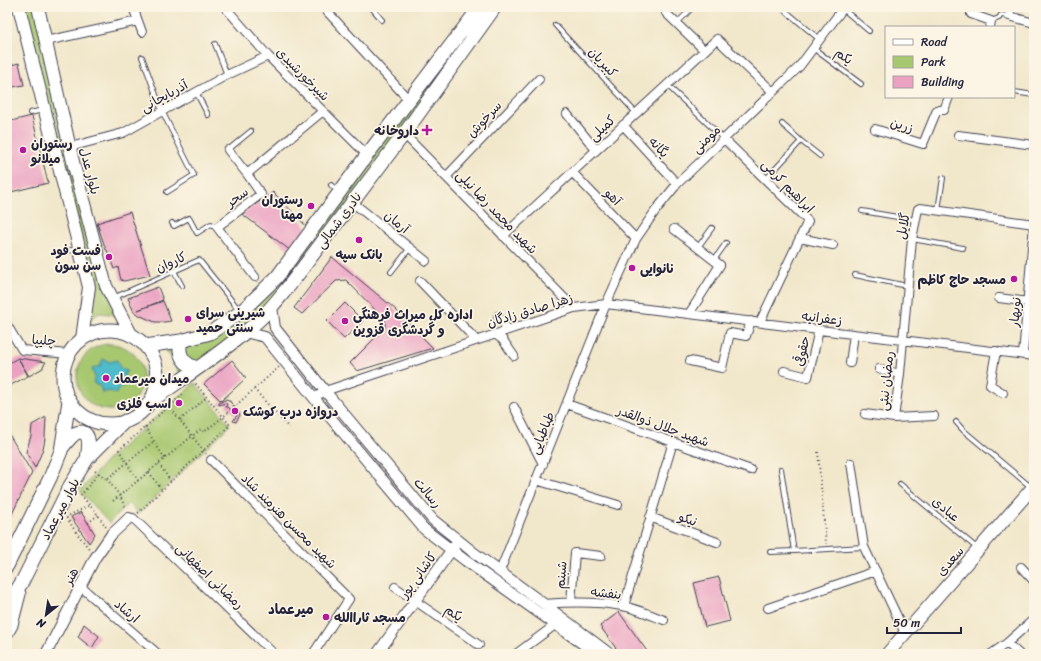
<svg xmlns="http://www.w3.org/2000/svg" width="1041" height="661" font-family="Sriracha,'Playpen Sans Arabic',sans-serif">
<rect width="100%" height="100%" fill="#fcf5e5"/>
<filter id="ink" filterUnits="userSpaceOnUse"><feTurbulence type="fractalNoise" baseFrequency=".025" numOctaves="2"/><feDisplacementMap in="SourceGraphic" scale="8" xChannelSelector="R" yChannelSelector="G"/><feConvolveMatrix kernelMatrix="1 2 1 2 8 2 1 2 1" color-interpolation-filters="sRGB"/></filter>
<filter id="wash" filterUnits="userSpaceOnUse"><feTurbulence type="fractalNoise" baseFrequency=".012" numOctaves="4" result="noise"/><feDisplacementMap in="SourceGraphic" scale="16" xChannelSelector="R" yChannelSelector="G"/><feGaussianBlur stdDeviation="0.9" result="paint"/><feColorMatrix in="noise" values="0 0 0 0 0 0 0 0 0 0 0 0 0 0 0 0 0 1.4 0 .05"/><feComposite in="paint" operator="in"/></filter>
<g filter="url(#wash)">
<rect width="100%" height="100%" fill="#f1e7cb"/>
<!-- green -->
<path fill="#a8c870" stroke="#657556" d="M19 7H38L106 286 123 319 110 314 99 313 85 322 89 287Z
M480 7 491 13 289 286 181 379C176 365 171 355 161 344L210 333 277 277Z
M77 377a33 33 0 1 1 66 0a33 33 0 1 1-66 0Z
M195 383 230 425 138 514 129 503 109 523 80 491 107 460Z"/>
<!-- water -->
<path fill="#50bbcb" stroke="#396e83" d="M103 359 110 362 117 360 120 368 127 371 123 377 126 385 119 388 116 394 110 391 102 393 100 386 93 383 95 377 92 369 100 366Z"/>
<g id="blocks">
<!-- building -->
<path fill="#eba2c2" d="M19 63 24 85 7 88V66Z
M32 116 48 183 7 193V122Z
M273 192 308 228 291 251 242 214Z
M130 212 150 275 124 281 121 280 118 267 114 269 107 250H106L97 223Z
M332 257 395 309 433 348 357 371 350 363 385 328V320L346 280 336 281 302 314 294 308Z
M158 287 163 300 138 310 163 301 171 321 164 322H155L141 316 134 312 128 298Z
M345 303 363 321 344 339 327 321Z
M18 358 46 362 43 366V368L29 376Z
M18 358 28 376 9 386 7 381V364Z
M232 360 246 378 221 401 204 384Z
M227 399 228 401H230L231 403 239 412V413L240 415 236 422 233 421 237 415 235 413 233 414V412L228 407H226L227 405 226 403 219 405V403Z
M46 417 45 437 44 445 41 454 35 468 26 452 31 436 32 425Z
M7 431 32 473 7 524Z
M81 512 95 534 89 543 71 517Z
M719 577 730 621 705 627 694 583Z
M619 612 649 654H620L600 626Z
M84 624 99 636 92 648 78 637Z"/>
</g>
</g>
<g filter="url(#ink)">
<use href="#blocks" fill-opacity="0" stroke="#414051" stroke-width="1"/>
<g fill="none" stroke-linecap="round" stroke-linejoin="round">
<defs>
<path id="service" d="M371 7 382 20
M781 7 819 39
M843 9 869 31
M991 21 999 18 1001 15 1009 16
M677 23 693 7
M555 25 636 113
M215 44 227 75
M813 48 861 84
M142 57 162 111 194 175 167 192
M667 85 724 139
M196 92 208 115
M1014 92 1034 95
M30 113 43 110
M782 124 801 141
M228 150 251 131
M766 179 801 141 820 156
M331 185 338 191
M938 210 943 178
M862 211 915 220
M172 223 174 226 189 218 197 233 211 224 217 227
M912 239 963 248
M698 247 712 228
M66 251 79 249
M714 260 726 243
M174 271 182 286
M391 272 410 248
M855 275 907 286
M113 298 199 260 240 311
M1026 319 1034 316
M956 422 963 430 1032 488
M781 469 794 551 864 547
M900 484 978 549
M770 552 794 551"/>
<path id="minor" d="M133 7 138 21
M225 7 268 56 367 155
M323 7 409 100
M972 7 971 14 991 21 990 27
M1011 7 1009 16 1034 23
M666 13 704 50
M46 41 138 21 142 32
M567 114 596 150
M623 125 677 184
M875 129 923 144 937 110H944L949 97
M404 134 574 308
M958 135 1034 145
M724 139 808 221 760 322
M70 147 123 133 227 75 268 56
M228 150 247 174
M572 172 636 239
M446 177 539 79
M352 202 426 261
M674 229 720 265 689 314
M503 236 717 39 773 92
M800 238 833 245
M255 277 217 227 261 194 247 174 323 111
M420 281 476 340
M999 298 1028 302
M498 316 508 330
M7 325 22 350 69 354
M495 334 503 340 514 356
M996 351 990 385 1003 393
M1023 355 1034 224
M690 361 722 368 730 333 746 336 751 321
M850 363 854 334
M879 369 900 374
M784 371 808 377 819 330
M314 398 325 391 574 308 606 304 1034 356
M567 404 751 470
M514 407 543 464
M865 414 894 418 900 374 912 239 918 209 920 208 1034 224
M894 418 934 416
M211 460 349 599 313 654
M851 463 864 547 905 633
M536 480 618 505
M650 517 717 542
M129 518H133L274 654
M1021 567 1034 581
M500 571 606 304 636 239 656 210 677 184 799 67 844 7
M80 586 158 654
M395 587 479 645
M571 602 575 553 601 556
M544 604C570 602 596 601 622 606 635 608 651 615 664 620
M624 606 673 442
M768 608 876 571
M1007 643 1019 654
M516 654 555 625
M991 654 1007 643 1034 619"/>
<path id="tertiary" d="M272 307 275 328 325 391 433 520 473 552 544 604 610 654
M245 332 265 337 314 398 424 529 466 561 597 654
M46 654 95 558 111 535 129 518
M377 654 455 545"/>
<path id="secondary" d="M19 7 89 287 82 339
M38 7 74 166 106 286 132 336
M887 654 1034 486"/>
<path id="primary" d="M63 377a47 47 0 1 1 94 0a47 47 0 1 1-94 0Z
M181 341C177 355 184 365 198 368
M145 346 181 341 210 333 241 312 277 277 367 155 480 7
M150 402C186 376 225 351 258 321 270 310 279 298 289 286L404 134 495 7
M62 448C66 443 71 436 76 433 78 432 80 432 82 432 92 435 88 452 87 459
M7 566 50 478 61 451 69 401
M7 606 22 582 70 486 87 459 125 421
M7 632 11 625 19 594"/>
</defs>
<!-- service casing -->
<use href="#service" stroke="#414051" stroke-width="6"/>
<!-- minor casing -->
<use href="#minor" stroke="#414051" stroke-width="10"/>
<!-- tertiary casing -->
<use href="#tertiary" stroke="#414051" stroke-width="12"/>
<!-- secondary casing -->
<use href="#secondary" stroke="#414051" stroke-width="14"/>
<!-- primary casing -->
<use href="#primary" stroke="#414051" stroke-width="15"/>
<!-- path -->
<path stroke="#414051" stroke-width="2" stroke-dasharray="1 3" stroke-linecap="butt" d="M254 389 289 428
M169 406 206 454
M180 420 207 397
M145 427 165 459
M818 452 826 544
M159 464 171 482
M95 471 107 479 154 441
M149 472 162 490
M99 473 81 495 98 515 106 527
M107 479 120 496 126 509
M138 481 119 450 184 393
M113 501 201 429 204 432 223 417 279 367
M138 513 230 425 195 383V384
M88 523 98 515
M80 530 76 532 90 550
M76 532 67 518 70 515 90 505"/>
<!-- service -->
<use href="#service" stroke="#fff" stroke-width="4"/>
<!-- minor -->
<use href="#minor" stroke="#fff" stroke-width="8"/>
<!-- tertiary -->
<use href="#tertiary" stroke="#fff" stroke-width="10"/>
<!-- secondary -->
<use href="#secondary" stroke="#fff" stroke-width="12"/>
<!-- primary -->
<use href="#primary" stroke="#fff" stroke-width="13"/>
</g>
</g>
<!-- markers -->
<g fill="#b5179e" stroke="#fcf5e5" stroke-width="1.5">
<path d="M425 124h4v4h4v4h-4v4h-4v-4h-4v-4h4z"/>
<circle cx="23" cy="150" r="4"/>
<circle cx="311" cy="206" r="4"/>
<circle cx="359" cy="240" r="4"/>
<circle cx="109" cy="257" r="4"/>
<circle cx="632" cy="268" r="4"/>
<circle cx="1014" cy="279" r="4"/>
<circle cx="188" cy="319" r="4"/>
<circle cx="345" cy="321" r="4"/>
<circle cx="106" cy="378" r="4"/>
<circle cx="179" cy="403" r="4"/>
<circle cx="235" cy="411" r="4"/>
<circle cx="326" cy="617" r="4"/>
</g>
<g text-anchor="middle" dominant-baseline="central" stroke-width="3.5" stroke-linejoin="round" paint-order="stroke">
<!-- street labels -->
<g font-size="13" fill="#22223b" stroke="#fcf5e5">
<text transform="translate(844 56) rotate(36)">یکم</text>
<text transform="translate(603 62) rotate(47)">کبیریان</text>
<text transform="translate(303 74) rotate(45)">شیرخورشیدی</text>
<text transform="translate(164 96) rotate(-29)">آذربایجانی</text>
<text transform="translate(484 119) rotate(-47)">سرخوش</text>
<text transform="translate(902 125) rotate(17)">زرین</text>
<text transform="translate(602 128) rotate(-43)">کمیلی</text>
<text transform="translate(706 139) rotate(-44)">مومنی</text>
<text transform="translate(659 147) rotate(48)">یگانه</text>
<text transform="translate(90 171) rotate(76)">بلوار عدل</text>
<text transform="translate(788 186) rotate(46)">ابراهیم کرمی</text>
<text transform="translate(237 197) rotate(-36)">سحر</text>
<text transform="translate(613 197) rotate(46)">آهو</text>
<text transform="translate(497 212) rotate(46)">شهید محمد رضا نیلی</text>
<text transform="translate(339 220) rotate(-53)">نادری شمالی</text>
<text transform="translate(397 222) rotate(39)">آرمان</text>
<text transform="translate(903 226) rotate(-80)">گلایل</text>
<text transform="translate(171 262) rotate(-24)">کاروان</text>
<text transform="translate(530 310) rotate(-17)">زهرا صادق زادگان</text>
<text transform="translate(1015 312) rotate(-85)">نوبهار</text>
<text transform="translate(822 318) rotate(7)">زعفرانیه</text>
<text transform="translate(44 340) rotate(4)">چلیپا</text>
<text transform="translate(802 351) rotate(-77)">حقوقی</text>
<text transform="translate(886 381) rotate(-84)">رمضان نبئی</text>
<text transform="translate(663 426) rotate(20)">شهید جلال ذوالقدر</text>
<text transform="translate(542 433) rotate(-68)">طباطبایی</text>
<text transform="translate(428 493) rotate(50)">رسالت</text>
<text transform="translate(60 509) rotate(-62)">بلوار میرعماد</text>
<text transform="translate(946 509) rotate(40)">عبادی</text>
<text transform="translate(688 519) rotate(20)">نیکو</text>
<text transform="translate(289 521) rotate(45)">شهید محسن هنرمند شاد</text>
<text transform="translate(950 561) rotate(-49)">سعدی</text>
<text transform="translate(418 575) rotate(-54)">کاشانی پور</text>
<text transform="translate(561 575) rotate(-85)">شبنم</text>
<text transform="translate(71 576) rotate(-62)">هنر</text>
<text transform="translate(210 576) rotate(44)">رمضانی اصفهانی</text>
<text transform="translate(606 593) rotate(6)">بنفشه</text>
<text transform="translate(127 611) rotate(41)">ارشاد</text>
<text transform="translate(454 613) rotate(34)">یکم</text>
</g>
<!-- poi labels -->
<g font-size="13" font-weight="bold" fill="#22223b" stroke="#fcf5e5" text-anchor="start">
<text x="419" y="130" text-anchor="end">داروخانه</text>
<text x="31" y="143">رستوران<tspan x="31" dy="15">میلانو</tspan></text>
<text x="303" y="199" text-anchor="end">رستوران<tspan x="303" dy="15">مهتا</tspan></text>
<text x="101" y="250" text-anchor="end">فست فود<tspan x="101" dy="15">سن سون</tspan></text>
<text x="359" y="254" text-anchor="middle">بانک سپه</text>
<text x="640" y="268">نانوایی</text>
<text x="1006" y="279" text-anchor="end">مسجد حاج کاظم</text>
<text x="196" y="312">شیرینی سرای<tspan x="196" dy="15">سنتی حمید</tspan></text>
<text x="353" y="314">اداره کل میراث فرهنگی<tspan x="353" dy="15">و گردشگری قزوین</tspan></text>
<text x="114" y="378">میدان میرعماد</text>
<text x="171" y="403" text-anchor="end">اسب فلزی</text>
<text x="243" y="411">دروازه درب کوشک</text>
<text x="334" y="617">مسجد ثاراالله</text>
</g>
<!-- neighbourhood labels -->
<g font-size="14" font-weight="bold" fill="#22223b" stroke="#fcf5e5">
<text x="291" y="609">میرعماد</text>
</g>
</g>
<!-- margin -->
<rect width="1041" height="661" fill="none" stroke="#fcf5e5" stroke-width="24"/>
<!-- legend -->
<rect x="885" y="26" width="130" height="72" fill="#fcf5e5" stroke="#a5a1a1"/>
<rect x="893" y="39" width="20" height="6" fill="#ffffff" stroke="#a5a1a1"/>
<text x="921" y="46" font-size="12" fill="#22223b">Road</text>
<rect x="893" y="56" width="20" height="12" fill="#a8c870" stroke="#a5a1a1"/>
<text x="921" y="66" font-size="12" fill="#22223b">Park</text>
<rect x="893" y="76" width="20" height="12" fill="#eba2c2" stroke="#a5a1a1"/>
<text x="921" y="86" font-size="12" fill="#22223b">Building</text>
<!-- north arrow -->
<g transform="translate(46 615) rotate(210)" stroke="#fcf5e5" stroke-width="3" paint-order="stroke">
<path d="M0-3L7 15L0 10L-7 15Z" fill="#22223b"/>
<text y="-6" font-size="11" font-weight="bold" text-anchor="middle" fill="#22223b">N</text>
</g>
<!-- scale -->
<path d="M887 627v6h74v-6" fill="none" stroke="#22223b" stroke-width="2"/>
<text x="893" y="627" font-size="12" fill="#22223b" stroke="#fcf5e5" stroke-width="3" paint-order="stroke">50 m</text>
</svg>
